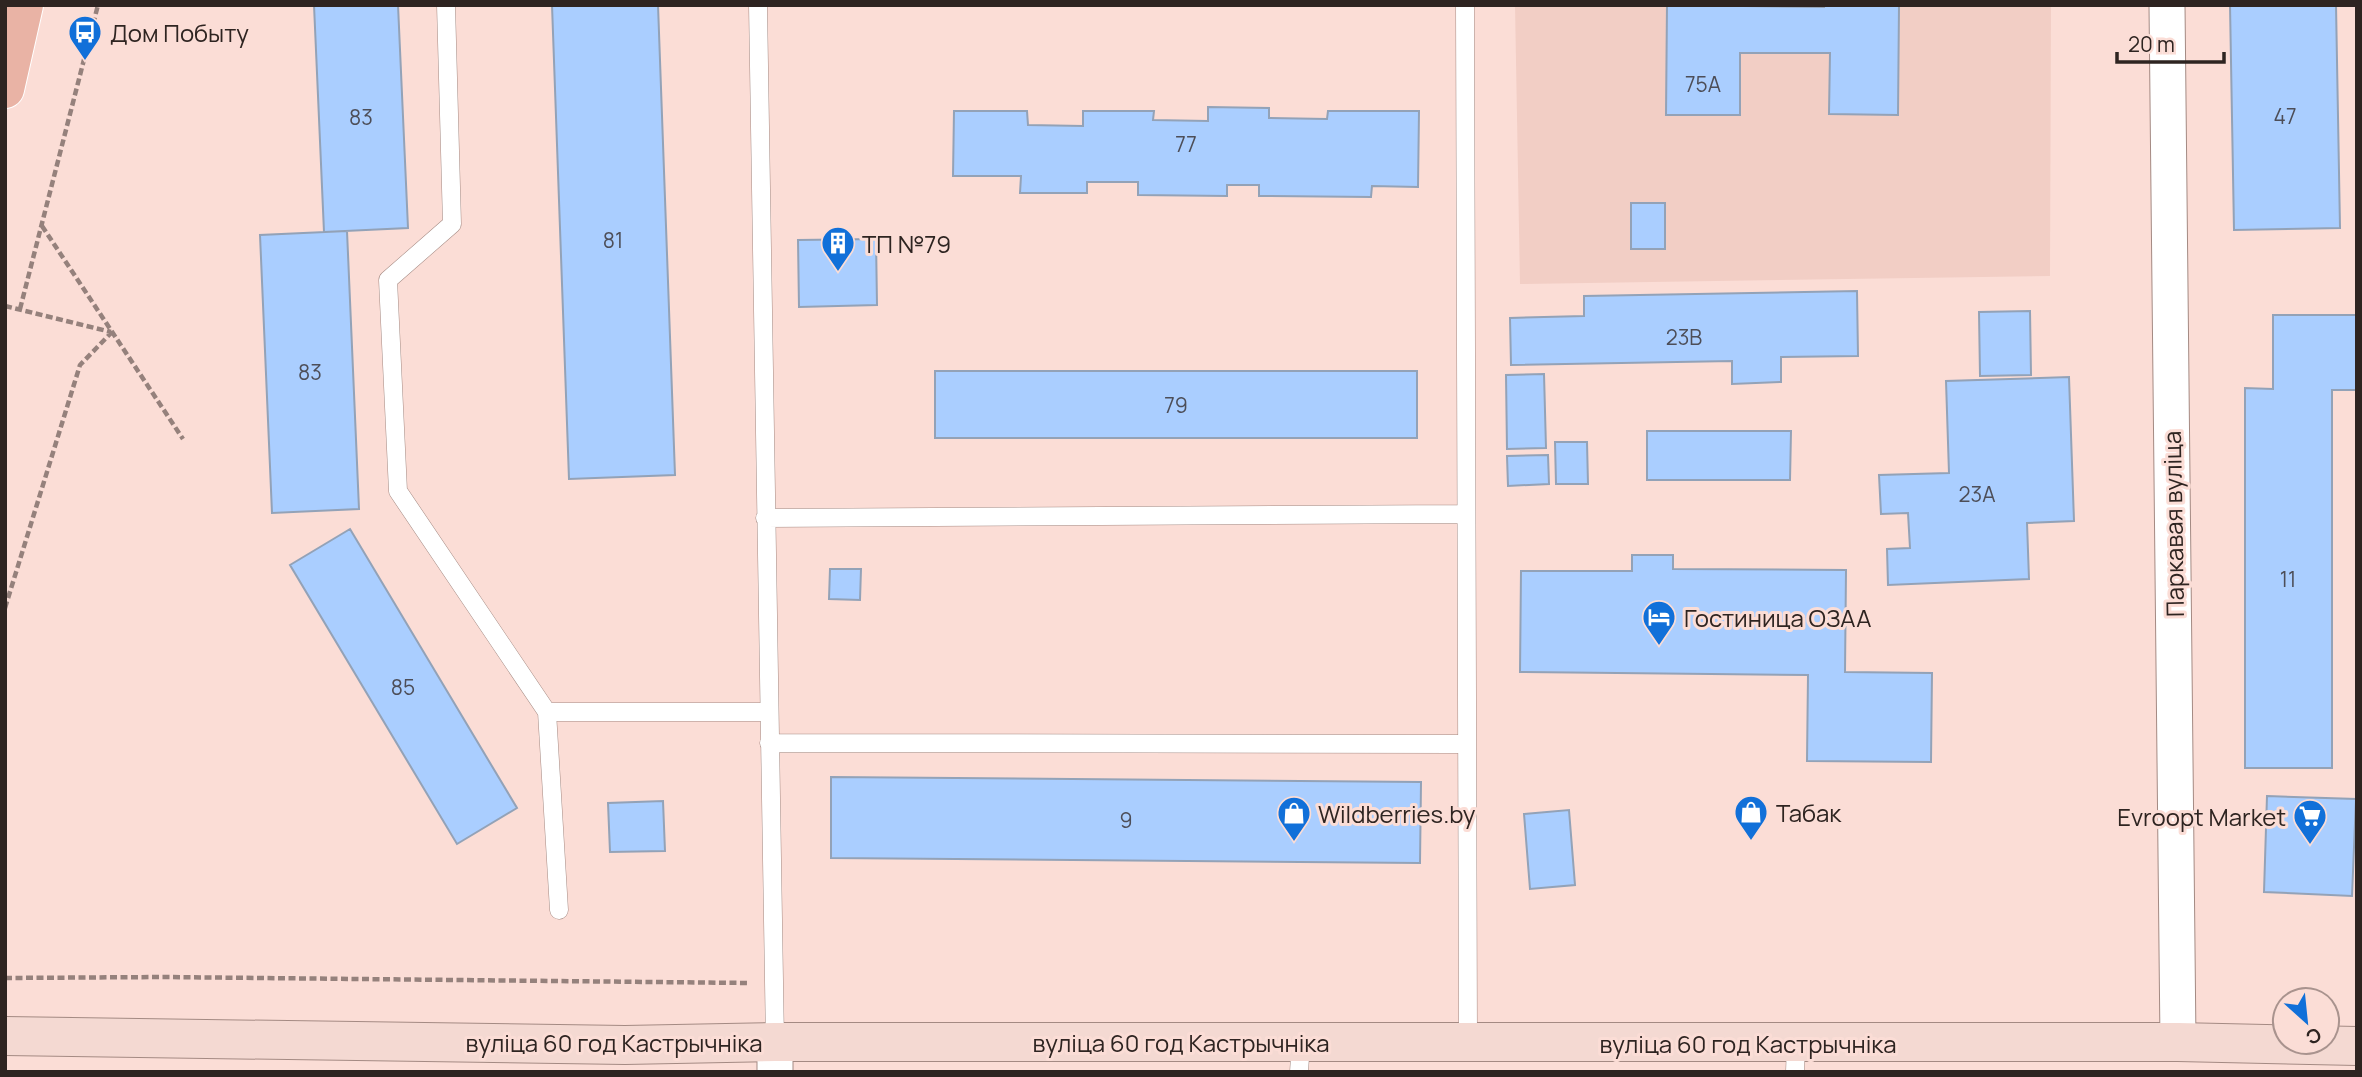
<svg xmlns="http://www.w3.org/2000/svg" width="2362" height="1077" font-family="Manrope,sans-serif">
<rect width="100%" height="100%" fill="#fbddd6"/>
<!-- built -->
<path fill="#f2cec5" d="M1515 5H2051L2050 276 1520 284Z"/>
<!-- building -->
<path fill="#aaceff" stroke="#93a2b7" stroke-width="2" d="M314 5H398L408 228 324 232Z
M552 5H658L675 475 569 479Z
M1667 5 1824 7V5H1899L1898 115 1829 114 1830 53H1740V115H1666Z
M2230 5H2336L2340 228 2234 230Z
M1208 107 1269 108V118L1327 119 1328 111H1419L1418 187 1372 186 1371 197 1259 196V185H1227V196L1138 195V182H1087V193H1020L1021 176H953L954 111H1027L1028 125 1083 126V111H1154L1153 120 1208 121Z
M1631 203H1665V249H1631Z
M347 231 359 509 272 513 260 235Z
M876 239 877 305 799 307 798 240Z
M1857 291 1858 356 1781 357V382L1732 384V361L1511 365 1510 318 1584 316V296Z
M2030 311 2031 375 1980 376 1979 312Z
M2273 315H2357V390H2332V768H2245V388L2273 389Z
M935 371H1417V438H935Z
M1544 374 1546 448 1507 449 1506 375Z
M2069 377 2074 521 2027 523 2029 579 1888 585 1887 549 1910 548 1908 513 1881 514 1879 475 1949 473 1946 381Z
M1647 431H1791L1790 480H1647Z
M1555 442H1587L1588 484H1556Z
M1548 455 1549 484 1508 486 1507 456Z
M350 529 517 808 457 844 290 565Z
M1632 555H1673V569L1846 570 1845 672 1932 673 1931 762 1807 761 1808 675 1520 672 1521 571H1632Z
M830 569H861L860 600 829 599Z
M831 777 1421 782 1420 863 831 858Z
M2267 796 2356 799 2352 896 2264 892Z
M663 801 665 851 610 852 608 803Z
M1569 810 1575 885 1530 889 1524 814Z"/>
<g fill="none" stroke-linecap="round" stroke-linejoin="round">
<defs>
<path id="lane" d="M446 5 452 224 388 280 398 491 547 712H769
M758 5 775 1042
M1465 5 1468 1043
M765 518 1466 514
M547 712 559 910
M769 743 1467 744
M1299 1072 1301 1042
M1795 1072 1796 1043"/>
<path id="street" d="M2167 5 2178 1042
M775 1042V1072"/>
<path id="secondary" d="M5 1036 625 1045 775 1042H2178L2357 1046"/>
<path id="primary" d="M5 89 24 5"/>
</defs>
<!-- lane casing -->
<use href="#lane" stroke="#a48a83" stroke-width="19"/>
<!-- street casing -->
<use href="#street" stroke="#a48a83" stroke-width="37"/>
<!-- secondary casing -->
<use href="#secondary" stroke="#a48a83" stroke-width="40"/>
<!-- primary casing -->
<use href="#primary" stroke="#fff" stroke-width="40"/>
<!-- path -->
<path stroke="#95817c" stroke-width="4.5" stroke-dasharray="7 3.5" stroke-linecap="butt" d="M42 226 183 439
M5 306 111 332
M20 309 98 5
M5 608 80 365 112 332
M5 978 164 977 749 983"/>
<!-- lane -->
<use href="#lane" stroke="#fff" stroke-width="18"/>
<!-- street -->
<use href="#street" stroke="#fff" stroke-width="35"/>
<!-- secondary -->
<use href="#secondary" stroke="#f4d9d2" stroke-width="38"/>
<!-- primary -->
<use href="#primary" stroke="#e9b3a5" stroke-width="38"/>
</g>
<!-- icons -->
<defs>
<symbol id="bus-pin" viewBox="-11 -11 22 30"><path d="M0 17L-7.5 6A9.5 9.5 0 1 1 7.5 6Z" fill="#1170d9" stroke="#fbddd6"/><path d="M-5-6H5V4H4V6H2V4H-2V6H-4V4H-5ZM-3.5-4V0h7V-4ZM-3.5 1.2v1.5H-2V1.2ZM2 1.2v1.5H3.5V1.2Z" fill="#fff"/></symbol>
<symbol id="building-pin" viewBox="-11 -11 22 30"><path d="M0 17L-7.5 6A9.5 9.5 0 1 1 7.5 6Z" fill="#1170d9" stroke="#fbddd6"/><path d="M-4-6H4V6H1V3H-1V6H-4ZM-2.5-4.3h1.7v1.8h-1.7ZM.8-4.3h1.7v1.8H.8ZM-2.5-1h1.7V.8h-1.7ZM.8-1h1.7V.8H.8Z" fill="#fff"/></symbol>
<symbol id="hotel-pin" viewBox="-11 -11 22 30"><path d="M0 17L-7.5 6A9.5 9.5 0 1 1 7.5 6Z" fill="#1170d9" stroke="#fbddd6"/><path d="M-6-4.5h1.5V1H6V5H4.5V3h-9V5H-6ZM-4 0a1.8 1.8 0 1 1 3.6 0ZM.5 0V-2.5h3Q6-2.5 6 0Z" fill="#fff"/></symbol>
<symbol id="shop-pin" viewBox="-11 -11 22 30"><path d="M0 17L-7.5 6A9.5 9.5 0 1 1 7.5 6Z" fill="#1170d9" stroke="#fbddd6"/><path d="M-5-2.5h2.3a2.7 3.5 0 0 1 5.4 0H5L5.5 6h-11ZM-1.5-2.5h3a1.5 2.3 0 0 0-3 0Z" fill="#fff"/></symbol>
<symbol id="supermarket-pin" viewBox="-11 -11 22 30"><path d="M0 17L-7.5 6A9.5 9.5 0 1 1 7.5 6Z" fill="#1170d9" stroke="#fbddd6"/><path d="M-6-5.5h2.5l.6 2H6L4.5 2H-2.5L-4.4-4H-6ZM-1.5 3.2a1.3 1.3 0 1 0 .1 0ZM3 3.2a1.3 1.3 0 1 0 .1 0Z" fill="#fff"/></symbol>
</defs>
<g fill-rule="evenodd">
<use href="#bus-pin" x="66" y="13" width="38" height="52"/>
<use href="#building-pin" x="819" y="224" width="38" height="52"/>
<use href="#hotel-pin" x="1640" y="598" width="38" height="52"/>
<use href="#shop-pin" x="1732" y="793" width="38" height="52"/>
<use href="#shop-pin" x="1275" y="794" width="38" height="52"/>
<use href="#supermarket-pin" x="2291" y="797" width="38" height="52"/>
</g>
<g text-anchor="middle" dominant-baseline="central" stroke-width="6" stroke-linejoin="round" paint-order="stroke">
<!-- number labels -->
<g font-size="21" fill="#4d4e58">
<text x="1703" y="84">75А</text>
<text x="2285" y="116">47</text>
<text x="361" y="117">83</text>
<text x="1186" y="144">77</text>
<text x="613" y="240">81</text>
<text x="1684" y="337">23В</text>
<text x="310" y="372">83</text>
<text x="1176" y="405">79</text>
<text x="1977" y="494">23А</text>
<text x="2288" y="579">11</text>
<text x="403" y="687">85</text>
<text x="1126" y="820">9</text>
</g>
<!-- poi labels -->
<g font-size="24" fill="#2e2421" stroke="#fbddd6" text-anchor="start">
<text x="110" y="32">Дом Побыту</text>
<text x="862" y="243">ТП №79</text>
<text x="1684" y="617">Гостиница ОЗАА</text>
<text x="1776" y="812">Табак</text>
<text x="1318" y="813">Wildberries.by</text>
<text x="2286" y="816" text-anchor="end">Evroopt Market</text>
</g>
<!-- street labels -->
<g font-size="24" fill="#2e2421" stroke="#fbddd6">
<text transform="translate(2173 524) rotate(-91)">Паркавая вуліца</text>
<text x="614" y="1042">вуліца 60 год Кастрычніка</text>
<text x="1181" y="1042">вуліца 60 год Кастрычніка</text>
<text x="1748" y="1043">вуліца 60 год Кастрычніка</text>
</g>
</g>
<!-- border -->
<rect width="2362" height="1077" fill="none" stroke="#2e2421" stroke-width="14"/>
<!-- north arrow -->
<g transform="translate(2306 1021) rotate(153)"><circle r="33" fill="#fbddd6" stroke="#a9938e" stroke-width="2"/>
<path d="M0-5L12 26L0 18L-12 26Z" fill="#1170d9"/>
<text y="-10" font-size="19" font-weight="bold" text-anchor="middle" fill="#2e2421">С</text>
</g>
<!-- scale -->
<path d="M2117 52v10h107v-10" fill="none" stroke="#2e2421" stroke-width="3.5"/>
<text x="2128" y="52" font-size="21" fill="#2e2421" stroke="#fbddd6" stroke-width="5" paint-order="stroke">20 m</text>
</svg>
